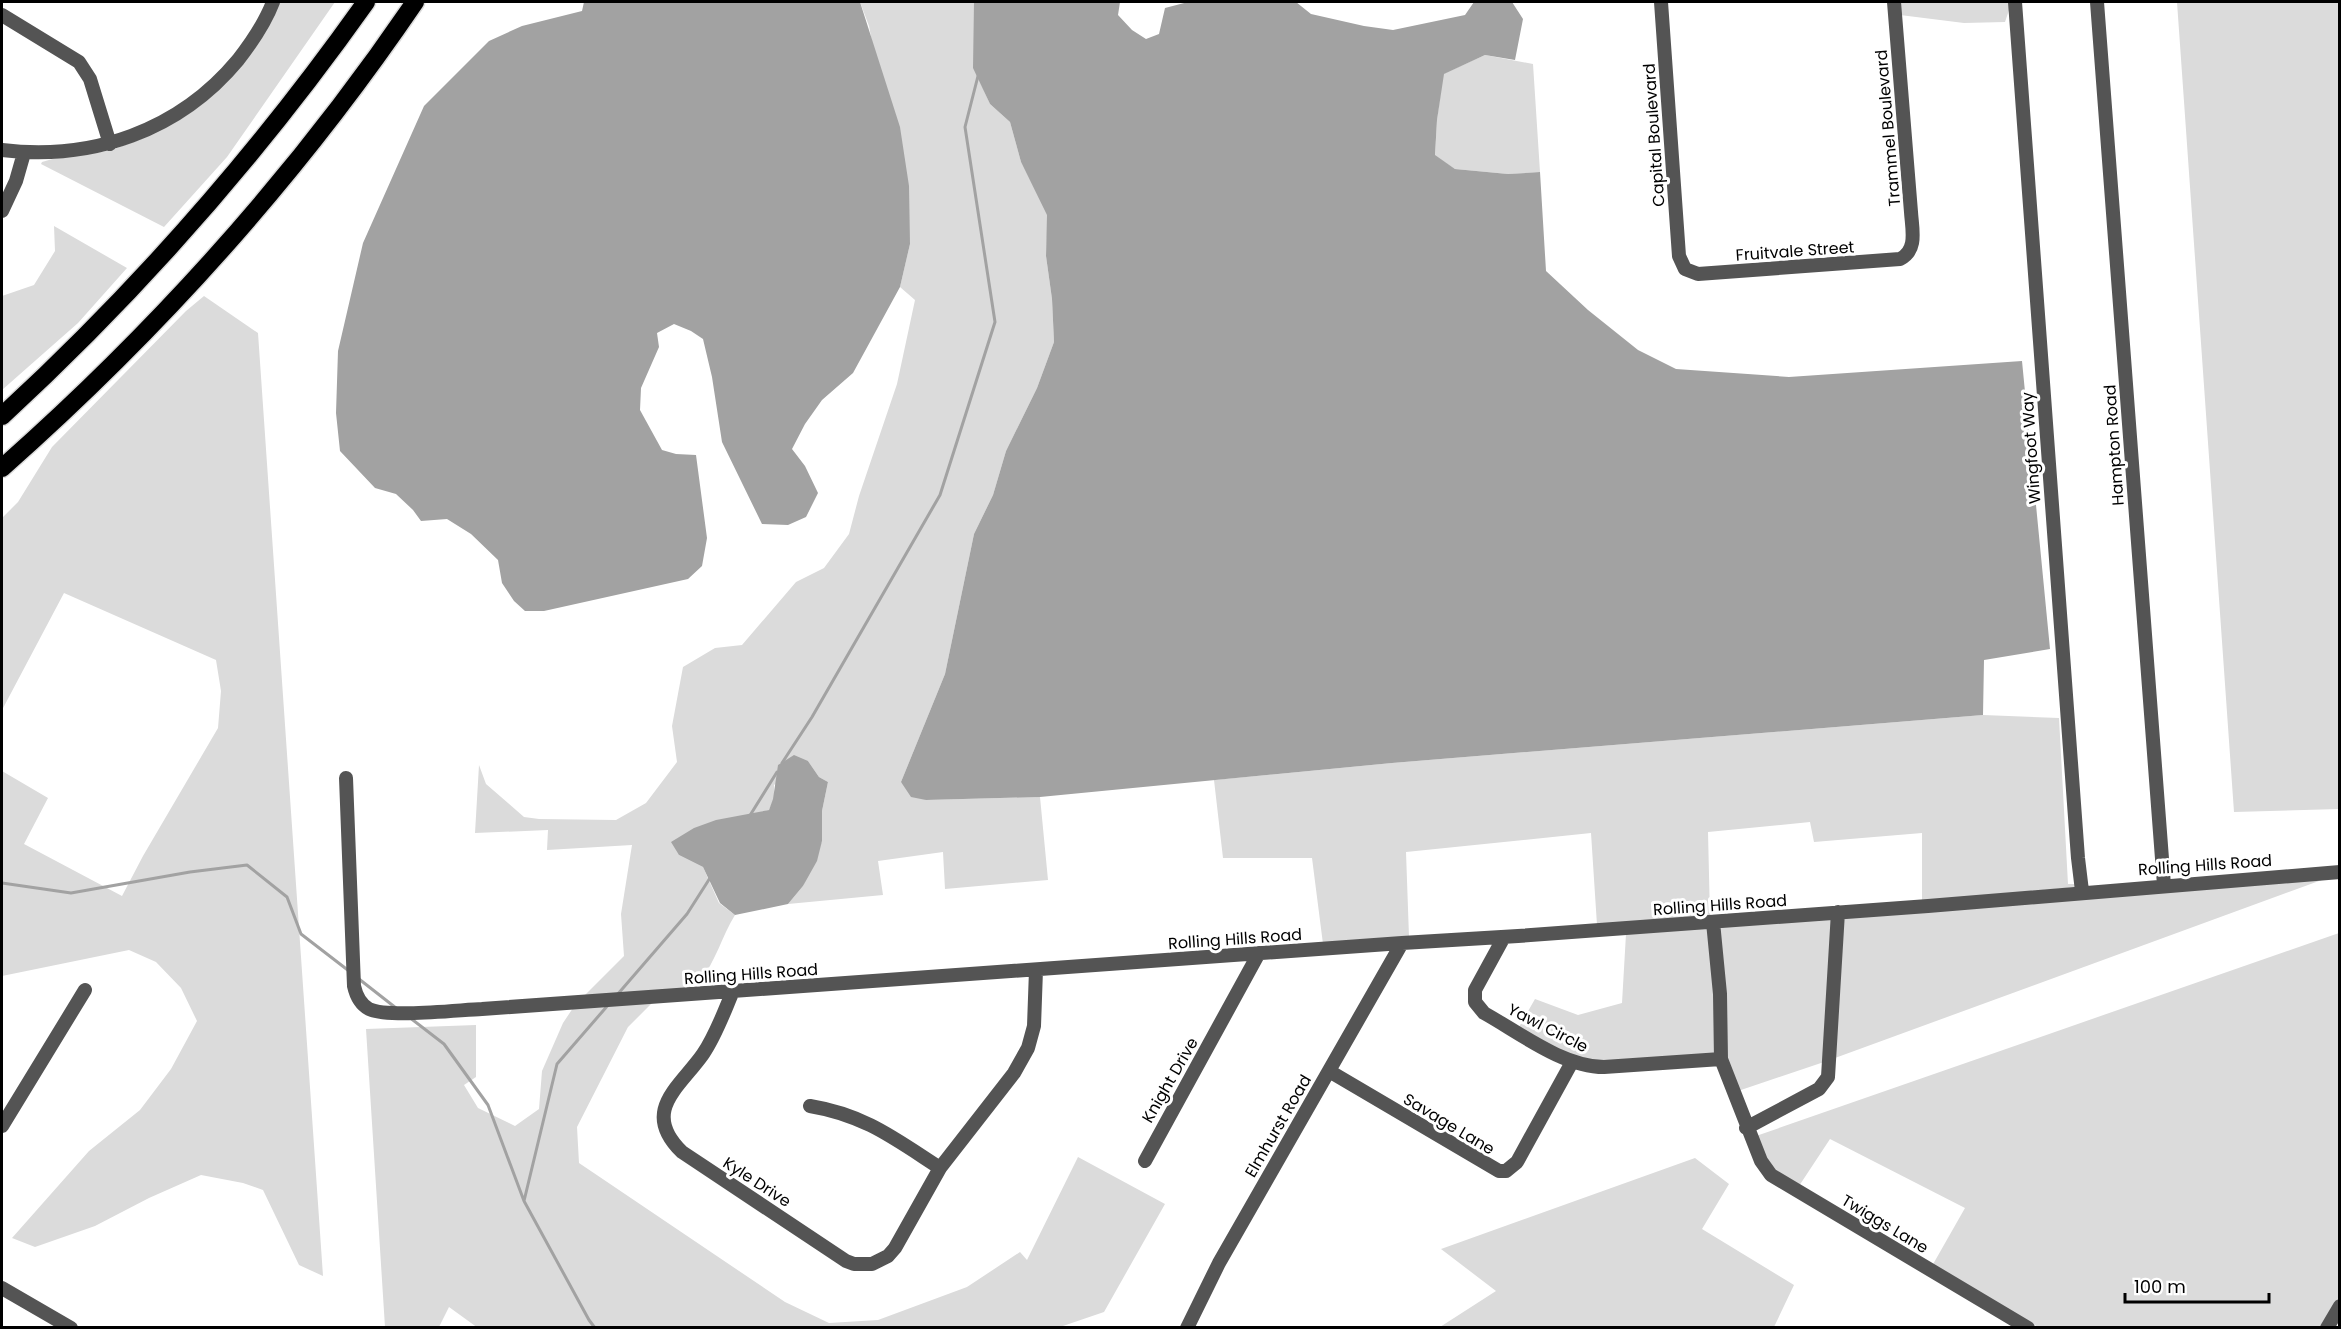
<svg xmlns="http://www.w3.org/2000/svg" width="2341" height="1329" font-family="Poppins,sans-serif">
<rect width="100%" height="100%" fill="#fff"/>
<!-- green -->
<path fill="#dbdbdb" d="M279 2H335L227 157 164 227 41 164 42 162C65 154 90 156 114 149 152 137 204 111 229 78 248 55 263 27 279 2Z
M860 2H974V68L990 104 1010 122 1021 162 1048 215 1046 256 1052 299 1054 342 1037 388 1006 451 993 495 974 534 945 674 901 782 926 800 1040 797 1048 880 945 889 943 852 878 861 883 895 788 904 803 886 822 841V811L828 782 819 777 808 761 774 785V799L769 810 746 816 679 855 703 867 719 903 735 915C722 936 716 961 700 981 690 994 603 996 582 998L624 956 621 914 632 845 547 850 548 830 475 833 479 765 486 784 524 817 539 819 616 820 646 803 677 762 672 726 683 667 715 648 742 645 796 582 824 568 849 534 859 496 897 384 915 300 900 287 910 244 869 26Z
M1899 2H2010V7L2005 22 1964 23 1900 15Z
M2177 2H2339V809L2234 812Z
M1485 55 1533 64 1540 172 1508 174 1455 169 1435 156 1437 120 1443 74Z
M54 226 127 268 78 323 2 390V296L34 285 55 251Z
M204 296 258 333 323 1276 299 1265 263 1190 243 1183 201 1175 149 1198 95 1226 35 1247 12 1238 89 1151 140 1110 171 1069 197 1021 181 988 156 962 129 950 2 976V771L48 798 24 844 122 896 143 856 218 728 221 691 216 660 64 593 2 710V518L18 502 52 447 186 311Z
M1983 715 2059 718 2068 884H2076V887L1922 901V833L1814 842 1810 822 1708 832 1710 917 1597 925 1591 833 1406 852 1409 937 1400 936 1398 938 1323 944 1312 858H1223L1214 780 1392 763Z
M2330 877 1835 1058 1844 917Z
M1832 918 1824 1062 1738 1091 1726 1059 1719 927Z
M1709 927 1714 994 1715 1054 1603 1062 1570 1056 1519 1027 1535 999 1578 1015 1622 1003 1626 934Z
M2339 933 2340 1295 2321 1327H2038L1932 1266 1965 1208 1830 1139 1799 1186 1769 1166 1756 1136Z
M652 1003 628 1027 577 1127 579 1163 785 1302 829 1323 878 1320 967 1287 1020 1252 1027 1260 1078 1157 1165 1204 1104 1312 1060 1327 478 1328 449 1307 439 1327H385L366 1029 476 1025V1077L464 1085 478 1108 515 1126 539 1109 542 1071 563 1023 573 1008Z
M1695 1158 1729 1184 1702 1229 1794 1285 1774 1327H1440L1496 1291 1441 1249Z"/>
<!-- water -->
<path fill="#a2a2a2" d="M584 2H860L900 127 909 186 910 244 900 287 853 373 822 400 805 424 792 449 805 466 818 493 806 517 788 525 762 524 722 442 712 377 703 339 691 331 674 324 657 333 659 347 641 388 640 410 662 450 676 454 696 455 707 538 702 566 688 579 544 611H525L514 601 502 583 498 560 471 534 447 519 421 521 413 510 396 494 375 488 340 451 336 413 338 351 363 243 424 106 489 41 522 26 582 11Z
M974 2H1120L1118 15 1132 30 1146 39 1159 34 1165 8 1188 2H1296L1311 14 1364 26 1393 30 1465 15 1474 2H1512L1523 19 1515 60 1485 55 1444 74 1437 120 1435 155 1455 169 1508 174 1540 172 1546 271 1588 310 1638 350 1676 369 1789 377 2022 361 2050 649 1984 660 1983 715 1392 763 1040 797 926 800 911 797 901 782 945 674 974 534 993 495 1006 451 1037 388 1054 342 1052 299 1046 256 1047 215 1021 162 1010 122 990 104 973 68Z
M794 755 808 761 819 777 828 782 822 811V841L817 861 803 886 788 904 735 915 720 903 703 867 679 855 671 842 694 828 716 820 769 810 773 799 778 765Z"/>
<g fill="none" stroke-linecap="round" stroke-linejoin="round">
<!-- stream -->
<path stroke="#a2a2a2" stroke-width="3" d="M782 763 812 717 940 495 995 322 965 127 978 76
M749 817 777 772
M2 883 71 893 190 872 247 865 287 897 301 934 349 971
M359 979 396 1008
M617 995 687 914 710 878
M409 1017 444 1044 488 1105 524 1201
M595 1328 589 1320 524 1201 557 1064 609 1004"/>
<defs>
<path id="highway" d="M2 416C138 291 259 153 366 2
M2 468C158 330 298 174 415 2"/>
</defs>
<!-- highway casing -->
<use href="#highway" stroke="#dbdbdb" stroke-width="21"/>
<!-- minor -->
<path stroke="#545454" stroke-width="14" d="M1661 2 1679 256 1685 269 1698 274 1900 259C1918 250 1912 229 1911 212L1894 2
M2015 2 2078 858 2082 891
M2097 2 2164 885
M2 15 79 62 90 79 110 144
M2 150C92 161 179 131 238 60 252 42 265 23 273 2
M2 211 16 181 24 153
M346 778 354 986C356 995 360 1004 369 1009 388 1018 458 1010 482 1009L1402 943 1518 936 1928 906 2340 872
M1713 922 1720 994 1721 1059 1761 1161 1771 1175 2028 1328
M1504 937 1475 990V1002L1484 1013C1520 1033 1563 1067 1604 1067L1721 1059
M733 991C724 1012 716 1035 703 1054 680 1087 640 1111 682 1152L846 1261 854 1264H872L888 1256 895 1248 940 1168 1014 1073 1028 1048 1034 1026 1036 970
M1329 1071 1499 1171H1506L1517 1162 1572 1062
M810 1106C865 1115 895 1139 940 1168
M2 1126 85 990
M1746 1128 1819 1089 1828 1077 1838 912
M1145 1161 1259 953
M2 1288 71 1328
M1187 1328 1219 1263 1402 943
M2327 1328 2340 1306"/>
<!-- highway -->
<use href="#highway" stroke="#000" stroke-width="18"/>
</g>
<g text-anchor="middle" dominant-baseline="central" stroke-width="6" stroke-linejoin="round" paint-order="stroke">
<!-- street labels -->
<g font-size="16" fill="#000" stroke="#fff">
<text transform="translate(1888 128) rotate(-95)">Trammel Boulevard</text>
<text transform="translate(1654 135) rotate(-94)">Capital Boulevard</text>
<text transform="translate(1795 251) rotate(-4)">Fruitvale Street</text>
<text transform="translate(2114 445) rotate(-94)">Hampton Road</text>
<text transform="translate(2031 448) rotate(-94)">Wingfoot Way</text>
<text transform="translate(2205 865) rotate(-4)">Rolling Hills Road</text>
<text transform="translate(1720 905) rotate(-4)">Rolling Hills Road</text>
<text transform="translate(1235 939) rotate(-4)">Rolling Hills Road</text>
<text transform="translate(751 974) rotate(-4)">Rolling Hills Road</text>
<text transform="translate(1548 1028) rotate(27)">Yawl Circle</text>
<text transform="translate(1170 1080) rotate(-60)">Knight Drive</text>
<text transform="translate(1449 1124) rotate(31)">Savage Lane</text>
<text transform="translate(1278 1126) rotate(-60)">Elmhurst Road</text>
<text transform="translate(757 1182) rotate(33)">Kyle Drive</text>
<text transform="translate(1885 1224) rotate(31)">Twiggs Lane</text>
</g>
</g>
<!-- border -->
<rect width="2341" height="1329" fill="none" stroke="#000000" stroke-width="6"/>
<!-- scale -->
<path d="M2125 1293v9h144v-9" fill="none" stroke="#000000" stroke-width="3"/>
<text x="2134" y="1293" font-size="18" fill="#000000" stroke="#ffffff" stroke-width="4.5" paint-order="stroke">100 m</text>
</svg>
